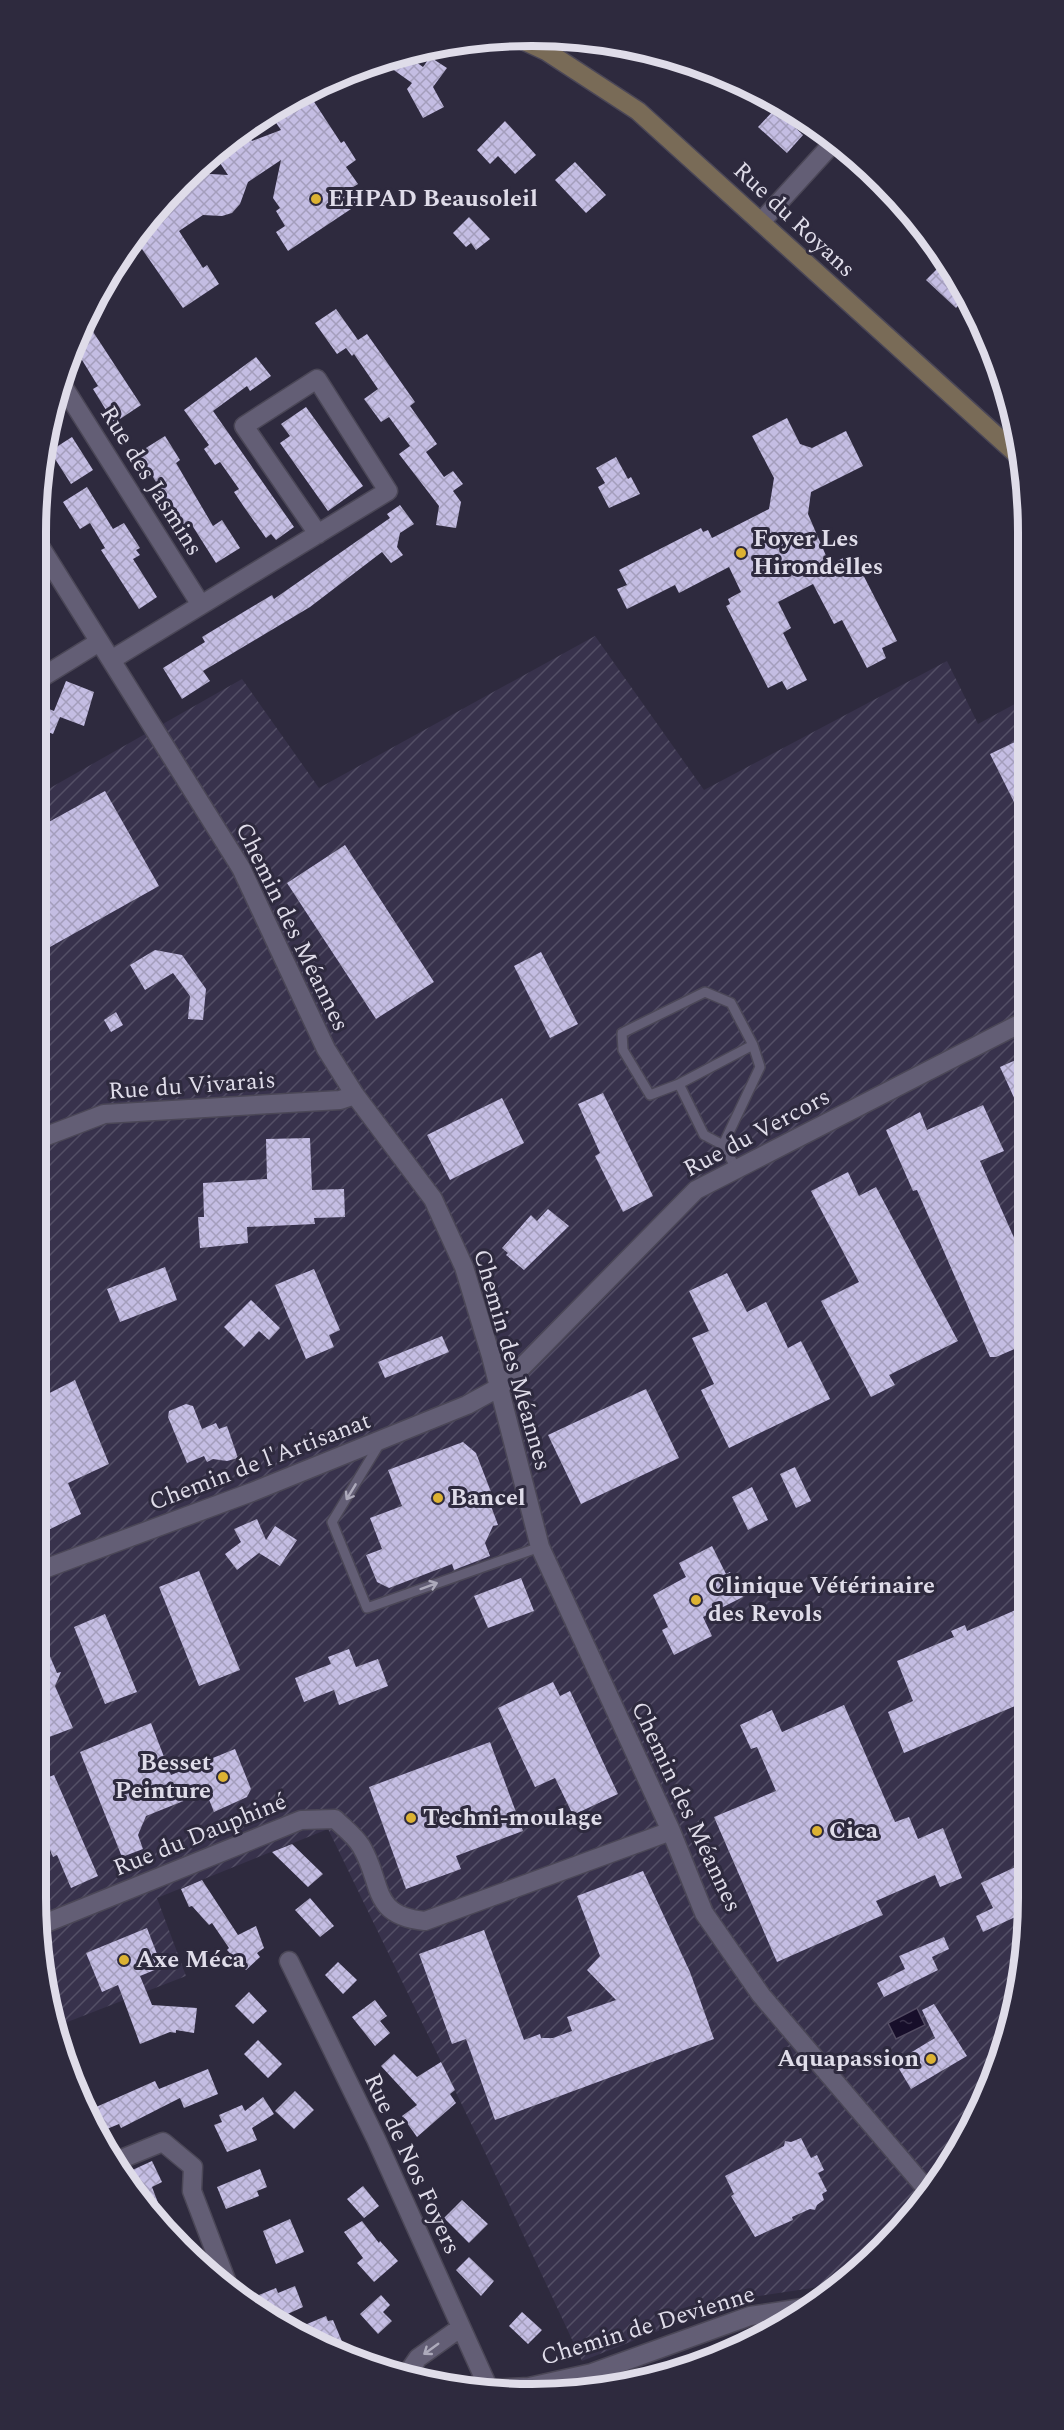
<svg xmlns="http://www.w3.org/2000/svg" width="1064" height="2430" font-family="Spectral,serif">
<defs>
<pattern id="industrial-furrows" width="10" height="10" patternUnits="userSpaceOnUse" patternTransform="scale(1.5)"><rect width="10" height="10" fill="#38324c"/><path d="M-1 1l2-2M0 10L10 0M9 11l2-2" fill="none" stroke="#544f66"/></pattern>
<pattern id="water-ripples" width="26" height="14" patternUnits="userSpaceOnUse" patternTransform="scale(1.5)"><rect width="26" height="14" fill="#170e2a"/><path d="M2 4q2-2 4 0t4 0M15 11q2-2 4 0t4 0" fill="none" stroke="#383049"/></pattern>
<pattern id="building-cross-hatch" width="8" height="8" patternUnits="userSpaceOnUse" patternTransform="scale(1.5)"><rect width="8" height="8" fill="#c4bde3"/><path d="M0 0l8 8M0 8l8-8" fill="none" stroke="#a49ebc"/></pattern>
</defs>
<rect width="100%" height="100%" fill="#2e2a3e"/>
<!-- industrial -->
<path fill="url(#industrial-furrows)" d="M595 636 704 790 947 661 978 724 1024 699 1028 1898 1002 2058 962 2146 905 2225 832 2285 739 2299 582 2361 482 2146 328 1829 157 1898 186 1976 57 2026 36 1898V796L242 679 319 788Z"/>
<!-- water -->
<path fill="url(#water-ripples)" stroke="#534c63" stroke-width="1.5" d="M917 2008 925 2025 896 2039 888 2023Z"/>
<!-- building -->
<path fill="url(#building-cross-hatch)" d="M403 53 423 67 430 57 447 68 433 87 444 107 423 118 407 89 412 83 388 66 395 56Z
M307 91 341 143 344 141 356 160 346 167 358 184 350 189 360 203 288 251 276 232 285 226 276 211 280 208 273 198 281 160 248 182 240 204 232 213 222 216 203 215 179 231 203 268 207 265 219 284 183 308 135 239 159 205 193 173 228 175 214 154 230 138 244 130 252 141 281 130 270 114Z
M775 109 803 135 787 153 758 127Z
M505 121 536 155 515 174 498 156 490 164 477 150Z
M575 162 606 195 586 213 555 180Z
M469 217 490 239 476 250 471 243 466 247 453 233Z
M944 262 965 298 956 308 926 280Z
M336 309 358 340 367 334 415 402 410 406 437 444 426 452 444 477 453 471 463 484 453 491 461 502 456 528 436 525 439 506 399 454 410 446 389 417 381 422 364 399 378 389 354 354 352 356 346 348 337 354 315 323Z
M86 321 141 405 114 423 93 389 98 386 74 347Z
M256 357 271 376 250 391 247 386 213 411 294 527 276 540 271 534 266 538 244 507 234 492 239 489 220 462 215 465 204 449 209 445 184 410Z
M306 407 363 486 328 511 280 443 290 436 281 424Z
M787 418 800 444 812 448 846 431 863 466 811 492 808 514 830 565 847 556 850 561 855 559 897 641 882 648 886 658 867 668 842 620 834 624 813 584 778 602 791 628 783 633 807 680 787 690 782 681 768 688 726 606 730 604 728 599 741 592 729 567 679 593 675 585 627 609 617 589 627 585 619 570 701 528 703 532 708 530 712 538 769 509 774 478 752 436Z
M165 436 180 460 176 463 213 526 222 520 240 548 216 563 190 522 181 527 164 499 166 498 138 453Z
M72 437 93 470 71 484 50 451Z
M616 457 628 479 631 477 640 494 609 508 598 487 605 483 596 468Z
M87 487 113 529 124 523 140 548 136 550 140 555 133 559 157 597 139 609 101 550 105 548 90 523 80 529 63 502Z
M400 505 414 524 400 533 397 547 403 555 391 563 382 552 310 607 203 671 210 681 182 699 163 668 205 642 202 637 272 595 274 599 390 518 387 514Z
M66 681 94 692 84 726 60 717 53 734 36 727 44 707 54 711Z
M1025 737V824L990 754Z
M105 791 159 886 41 952 36 943V829Z
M345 845 434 982 376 1019 287 883Z
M155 950 182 955 206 989 203 1020 188 1019 190 996 173 973 145 990 130 965Z
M541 952 578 1024 550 1038 514 966Z
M116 1012 123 1025 111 1032 104 1020Z
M1025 1056 1026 1082V1124L1000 1067Z
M603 1093 653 1196 623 1212 595 1156 600 1153 578 1104Z
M502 1098 524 1143 450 1180 427 1135Z
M983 1105 1004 1151 980 1161 1019 1249 1026 1246V1344L996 1357H990L917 1190 913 1191 886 1130 920 1112 927 1130Z
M310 1138 312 1190 344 1189 345 1217 314 1218 315 1224 247 1227 248 1243 200 1248 198 1217H204L203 1183 267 1179 266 1139Z
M848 1172 859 1196 876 1187 958 1341 889 1375 895 1385 871 1397 821 1301 859 1282 811 1191Z
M548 1209 569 1226 524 1270 506 1255 508 1253 502 1248 531 1215 537 1221Z
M165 1267 177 1300 120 1322 107 1289Z
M314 1269 340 1330 329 1335 334 1347 306 1359 275 1285Z
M727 1273 747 1312 766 1302 788 1348 801 1341 830 1399 729 1448 701 1390 714 1384 692 1338 709 1331 689 1291Z
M251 1300 280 1328 269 1340 259 1331 244 1347 224 1327Z
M442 1336 449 1352 385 1378 378 1362Z
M75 1380 109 1464 68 1483 81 1514 36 1536V1400Z
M646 1389 679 1458 581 1504 548 1435Z
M186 1404 193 1406 202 1429 216 1423 219 1429 227 1426 238 1458 227 1461 213 1459 207 1462 204 1456 187 1463 168 1417 169 1411Z
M463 1442 476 1453 496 1505 491 1506 498 1525 493 1526 485 1543 490 1556 454 1570 452 1564 389 1588 377 1582 366 1555 382 1549 370 1518 402 1506 388 1470Z
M795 1467 811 1501 796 1508 780 1474Z
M752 1487 768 1520 748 1530 732 1497Z
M257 1519 266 1540 275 1526 297 1540 280 1566 259 1553 237 1570 225 1554 241 1542 234 1529Z
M712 1546 726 1574 730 1572 743 1597 703 1617 712 1636 674 1655 662 1630 668 1627 653 1595 686 1577 679 1563Z
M199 1571 240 1670 199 1686 159 1587Z
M521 1578 534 1611 488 1628 474 1596Z
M1027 1605V1701L904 1753 888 1712 913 1701 897 1661 954 1637 951 1631 965 1625 967 1631Z
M105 1614 137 1692 105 1704 74 1627Z
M36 1623 57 1673 61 1672 55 1686 73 1728 36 1742V1682L43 1679 36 1663Z
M349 1649 356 1667 378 1659 388 1686 339 1705 334 1690 304 1702 295 1678 331 1664 328 1657Z
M553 1682 560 1696 570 1691 618 1794 573 1815 555 1778 535 1787 498 1708Z
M844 1705 895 1822 909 1817 918 1839 943 1828 962 1878 940 1887 935 1875 876 1901 883 1915 777 1962 714 1817 776 1791 757 1747 751 1749 740 1725 772 1710 782 1732Z
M151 1723 171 1775 235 1749 251 1789 247 1797 214 1812 206 1792 146 1816 138 1835 143 1849 122 1857 80 1752Z
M490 1742 523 1831 456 1856 461 1869 406 1889 369 1787Z
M54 1775 98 1876 71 1888 57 1855 53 1857 36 1816V1782Z
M292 1844 323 1874 308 1887 272 1852Z
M1028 1861 1026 1912 983 1932 976 1916 993 1908 981 1883Z
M643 1871 690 1972 714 2039 495 2120 466 2039 452 2044 419 1954 484 1930 524 2040 540 2034 541 2038H553L572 2031 567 2017 616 2000 587 1970 600 1956 577 1896Z
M202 1880 238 1935 256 1926 264 1948 257 1953 260 1957 246 1970 227 1950 229 1948 212 1923 209 1925 192 1906 189 1907 181 1889Z
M310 1898 334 1926 320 1937 295 1910Z
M147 1928 162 1967 140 1976 152 2005 197 2008 194 2033 176 2030V2033L170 2032 140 2044 118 1985 102 1992 86 1953Z
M944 1937 949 1949 932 1957 938 1970 884 1997 877 1983 905 1969 899 1956Z
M338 1962 357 1980 343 1994 325 1975Z
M249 1992 267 2011 253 2024 235 2006Z
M375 2000 387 2016 380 2021 390 2033 375 2046 352 2017Z
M934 2004 967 2056 911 2089 895 2062 935 2038 922 2010Z
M258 2040 282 2064 268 2078 244 2054Z
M394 2054 417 2077 441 2062 455 2090 450 2094 456 2103 417 2137 402 2116 417 2105 381 2066Z
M208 2069 218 2094 184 2108 180 2098 121 2128 119 2124 97 2133 87 2111 155 2081 159 2089Z
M295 2091 314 2110 294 2129 275 2111Z
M263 2097 274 2114 252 2128 257 2140 227 2152 214 2125 222 2122 219 2115 242 2105 245 2111Z
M801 2138 811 2158 817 2155 824 2170 818 2173 827 2191 822 2194 824 2200 817 2205 815 2210 810 2209 792 2217 793 2220 755 2237 731 2196 734 2194 725 2176 784 2146 785 2141 791 2142Z
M152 2161 162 2182 152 2187 168 2229 166 2230 126 2179 128 2172Z
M260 2169 267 2187 257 2191 259 2196 226 2209 217 2187Z
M363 2186 379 2206 364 2218 347 2199Z
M462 2200 488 2224 469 2243 444 2218Z
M290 2219 304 2252 276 2264 263 2231Z
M362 2221 379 2243 380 2241 398 2261 374 2282 357 2263 363 2258 344 2232Z
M469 2257 494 2281 481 2296 456 2270Z
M295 2286 303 2307 281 2317 279 2310 268 2315 265 2312 259 2295 276 2288 278 2293Z
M381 2295 390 2305 383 2312 392 2321 378 2334 360 2314Z
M522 2312 542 2330 528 2344 509 2326Z
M326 2316 328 2321 333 2320 346 2351 313 2338 307 2324Z"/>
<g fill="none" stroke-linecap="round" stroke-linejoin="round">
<defs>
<path id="lane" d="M679 1084 753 1045
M723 1145 704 1135 679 1084 650 1095 623 1050 622 1033 705 992 731 1003 753 1045 760 1067 723 1145 736 1168
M380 1443 332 1522 367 1608 540 1547"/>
<path id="street" d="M761 222 833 143
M61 383 201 605
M36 540 241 868 326 1049 355 1095 433 1199 464 1267 491 1356 540 1547 671 1831 704 1913 761 1995 929 2192
M111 660 388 491 317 379 244 426 318 534
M36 681 99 642
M36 1140 104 1114 340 1100 355 1095
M36 1572 252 1492 467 1405 498 1388 519 1370 696 1190 1025 1021
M40 1921 46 1923 301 1820 335 1819C343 1827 355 1836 361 1846 384 1884 369 1915 425 1921L671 1831
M289 1961 376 2139 489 2389
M114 2162 163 2142 193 2167 192 2191 226 2280
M407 2374 418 2358 460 2328
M434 2384 489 2389 529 2387 592 2373 750 2316 803 2308"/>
<path id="secondary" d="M518 38 546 51 638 111 1021 458"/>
</defs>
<!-- lane casing -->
<use href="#lane" stroke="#4b4757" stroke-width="12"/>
<!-- street casing -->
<use href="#street" stroke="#4b4757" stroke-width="21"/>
<!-- secondary casing -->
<use href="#secondary" stroke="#4b4757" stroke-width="21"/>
<!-- lane -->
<use href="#lane" stroke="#635e75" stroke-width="9"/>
<!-- street -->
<use href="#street" stroke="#635e75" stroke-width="18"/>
<!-- secondary -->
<use href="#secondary" stroke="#796b57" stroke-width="18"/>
</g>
<!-- one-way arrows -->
<defs><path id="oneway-shaft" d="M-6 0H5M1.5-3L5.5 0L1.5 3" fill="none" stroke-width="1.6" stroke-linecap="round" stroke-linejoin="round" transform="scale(1.5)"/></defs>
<g stroke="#adaabb">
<use href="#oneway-shaft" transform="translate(351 1492) rotate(121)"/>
<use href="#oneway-shaft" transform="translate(429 1586) rotate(-20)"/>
<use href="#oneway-shaft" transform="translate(431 2349) rotate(144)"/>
</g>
<!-- markers -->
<g fill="#dcb233" stroke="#2e2a3e" stroke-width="2">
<circle cx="316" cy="199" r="6"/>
<circle cx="741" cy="553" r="6"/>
<circle cx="438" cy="1498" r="6"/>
<circle cx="696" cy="1600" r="6"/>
<circle cx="223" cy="1777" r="6"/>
<circle cx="411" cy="1818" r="6"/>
<circle cx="817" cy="1831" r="6"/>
<circle cx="124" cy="1960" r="6"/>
<circle cx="931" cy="2059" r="6"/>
</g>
<g text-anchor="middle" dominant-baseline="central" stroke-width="6" stroke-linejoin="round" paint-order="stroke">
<!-- poi labels -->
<g font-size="24" font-weight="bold" fill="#dfdce9" stroke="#2e2a3e" text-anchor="start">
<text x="328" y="199">EHPAD Beausoleil</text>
<text x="753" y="539">Foyer Les<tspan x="753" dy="28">Hirondelles</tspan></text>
<text x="450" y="1498">Bancel</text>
<text x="708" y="1586">Clinique Vétérinaire<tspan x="708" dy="28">des Revols</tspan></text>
<text x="211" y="1763" text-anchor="end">Besset<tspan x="211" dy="28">Peinture</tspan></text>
<text x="423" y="1818">Techni-moulage</text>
<text x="829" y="1831">Cica</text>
<text x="136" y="1960">Axe Méca</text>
<text x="919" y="2059" text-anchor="end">Aquapassion</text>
</g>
<!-- street labels -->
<g font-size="24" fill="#dfdce9" stroke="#2e2a3e">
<text transform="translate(794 220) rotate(43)">Rue du Royans</text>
<text transform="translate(151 481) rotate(58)">Rue des Jasmins</text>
<text transform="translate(292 927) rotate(64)">Chemin des Méannes</text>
<text transform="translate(192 1086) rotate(-4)">Rue du Vivarais</text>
<text transform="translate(757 1133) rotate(-28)">Rue du Vercors</text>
<text transform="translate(512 1360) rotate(74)">Chemin des Méannes</text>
<text transform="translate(260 1462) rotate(-21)">Chemin de l'Artisanat</text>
<text transform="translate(686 1807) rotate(65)">Chemin des Méannes</text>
<text transform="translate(200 1835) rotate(-22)">Rue du Dauphiné</text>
<text transform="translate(412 2164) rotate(65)">Rue de Nos Foyers</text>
<text transform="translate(648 2326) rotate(-17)">Chemin de Devienne</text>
</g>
</g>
<!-- crop -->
<path d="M0 0H1064V2430H0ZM532 46H532A486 486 0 0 1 1018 532V1898A486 486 0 0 1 532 2384H532A486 486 0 0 1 46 1898V532A486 486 0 0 1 532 46Z" fill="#2e2a3e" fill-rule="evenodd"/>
<path fill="none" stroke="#dfdce9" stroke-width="8" d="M532 46H532A486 486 0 0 1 1018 532V1898A486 486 0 0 1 532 2384H532A486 486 0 0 1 46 1898V532A486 486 0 0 1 532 46Z"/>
</svg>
